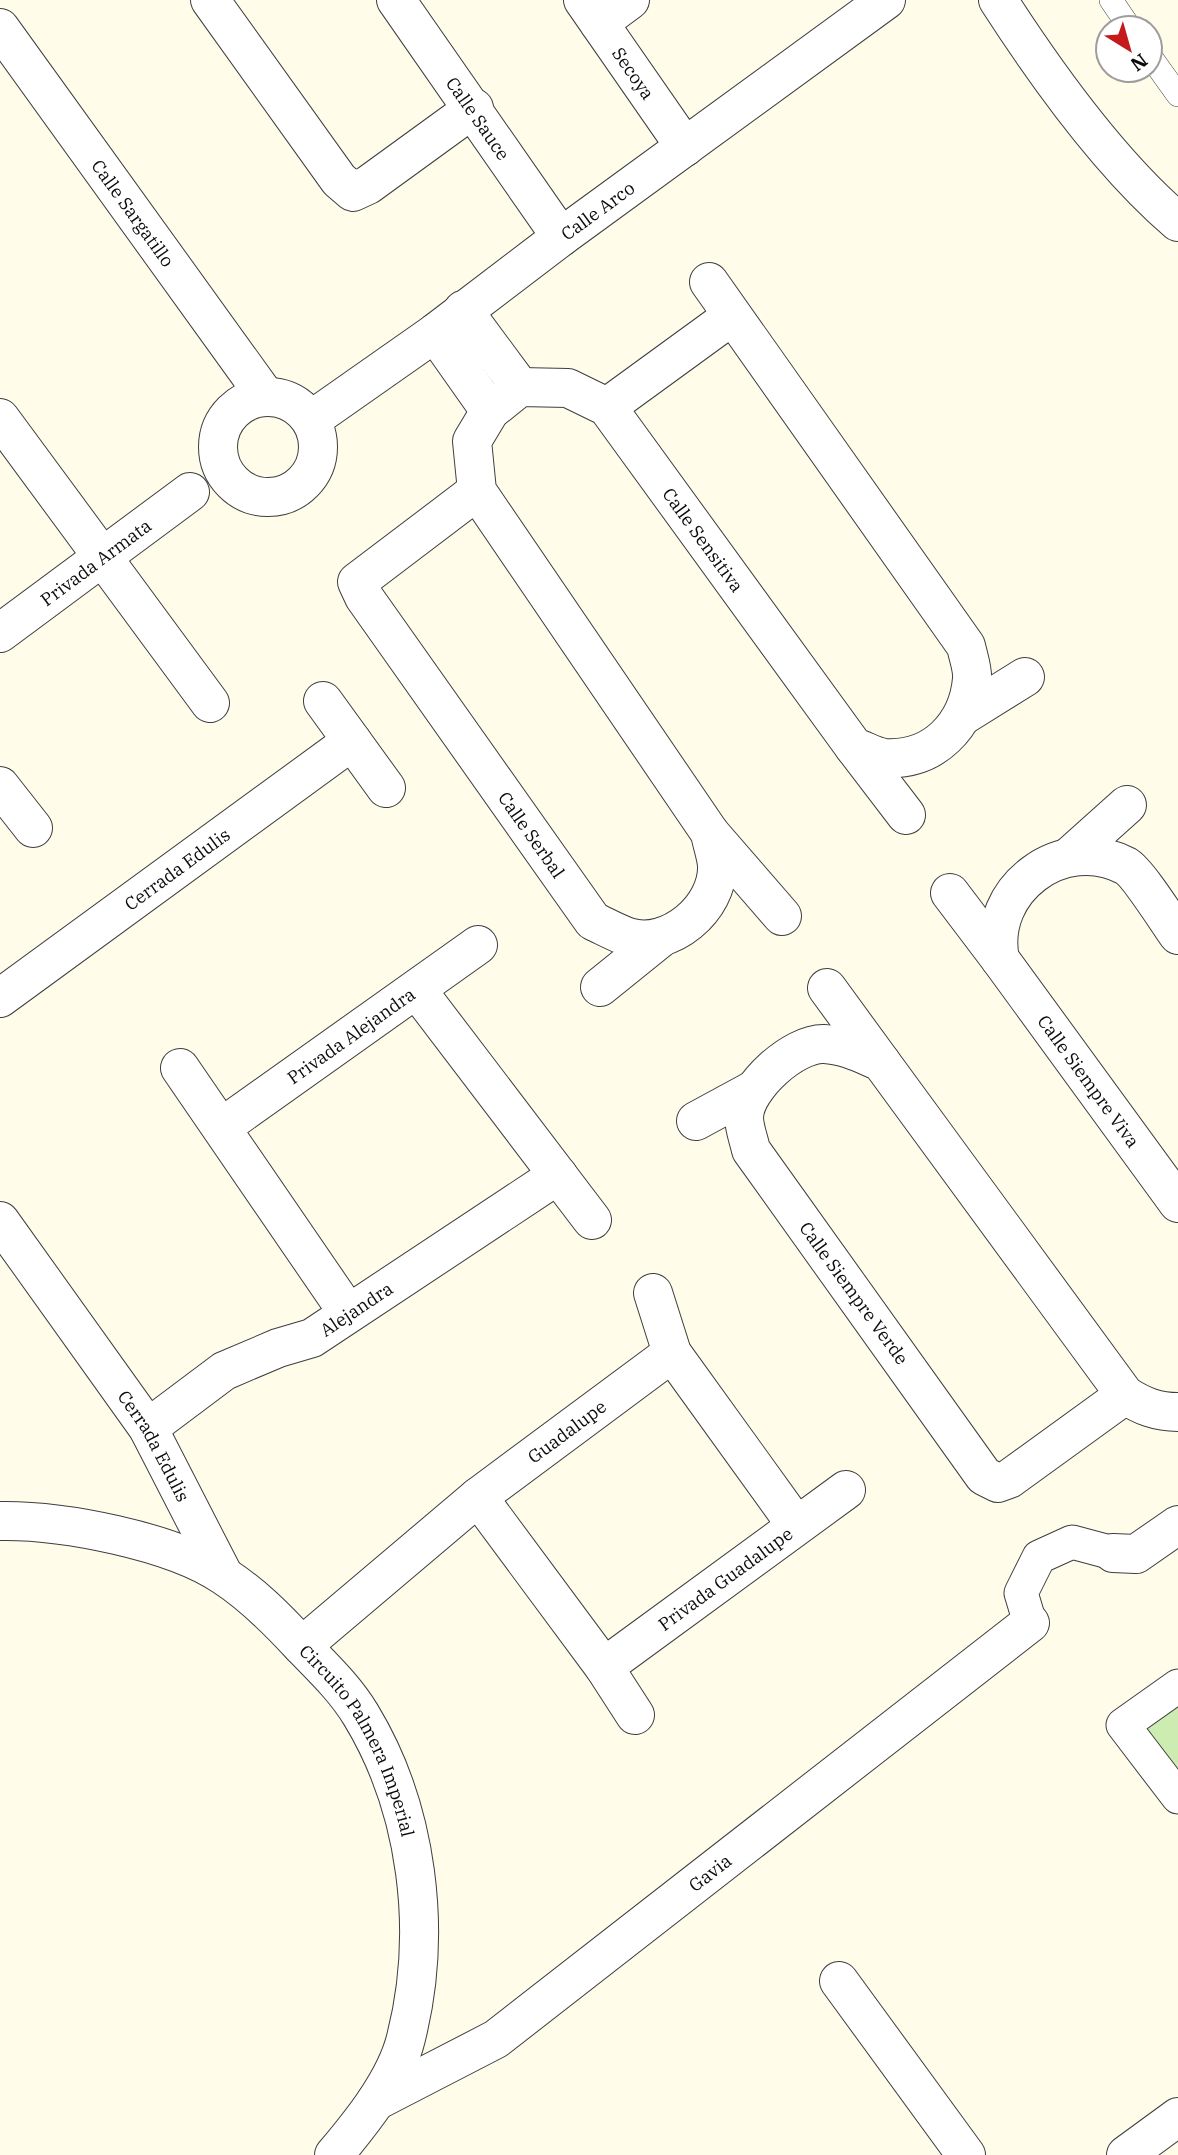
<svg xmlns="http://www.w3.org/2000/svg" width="1178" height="2155" font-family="'IBM Plex Serif',serif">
<rect width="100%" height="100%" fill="#fffcea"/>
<!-- green -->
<path fill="#cdecb1" d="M1178 1673V1815L1107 1725Z"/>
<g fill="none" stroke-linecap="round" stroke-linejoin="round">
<defs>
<path id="service" d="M1111 0 1130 28
M1150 56 1178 95"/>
<path id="pedestrian" d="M1030 1623 1021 1593 1039 1557 1072 1542 1113 1553
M1178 1686 1123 1725 1178 1797"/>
<g id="minor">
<path d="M210 0 339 180 353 192 368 185 474 108"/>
<path id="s1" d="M396 0 561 237"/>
<path id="s2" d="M583 0 685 147"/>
<path d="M599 23 630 0"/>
<path id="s3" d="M0 28 266 397"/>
<path d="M463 310 520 387"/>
<path d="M435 333 490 411"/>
<circle cx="268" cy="447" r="50"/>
<path d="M607 407 732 316"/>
<path d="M0 418 210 703"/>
<path id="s4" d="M311 420 435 333 561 237 886 0"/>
<path id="s5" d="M477 491 357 582 364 597 593 921C604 926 616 933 628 937 669 950 719 908 717 865 716 855 712 844 710 833L477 491 472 441 490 411 520 387 568 388 607 407 854 747C864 750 875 757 885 758 934 761 968 725 972 679 973 669 968 656 966 646L709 282"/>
<path id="s6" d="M0 633 190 492"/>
<path d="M323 701 386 788"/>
<path d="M964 715 1025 677"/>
<path d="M854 747 906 815"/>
<path d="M0 786 33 828"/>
<path d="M710 833 782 916"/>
<path d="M1069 857 1127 805"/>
<path d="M950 893 1000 959"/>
<path id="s7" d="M1178 935C1168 921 1138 873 1126 866 1062 832 986 890 1000 959L1178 1203"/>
<path d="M600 987 662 937"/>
<path d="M827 988 881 1062"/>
<path d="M417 990 592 1220"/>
<path id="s8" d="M0 998 352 741"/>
<path d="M180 1068 348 1313"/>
<path d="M696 1121 755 1089"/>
<path id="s9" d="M222 1127 478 945"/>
<path id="s10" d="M0 1221 148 1428 223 1574"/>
<path d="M653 1293 672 1353 796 1525"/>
<path d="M1125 1395 1009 1479 998 1483 984 1476 751 1150C749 1140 744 1128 744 1117 745 1087 794 1043 824 1044 845 1045 862 1054 881 1062L1125 1395C1142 1406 1157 1412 1178 1412"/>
<path id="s11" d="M148 1428 224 1371 278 1348 312 1338 558 1175"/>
<path d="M478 1497 604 1667 635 1715"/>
<path id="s12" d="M0 1521C63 1520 172 1541 224 1576 253 1595 276 1618 299 1643 321 1666 344 1687 361 1715 418 1809 433 1932 406 2038 396 2080 361 2123 334 2155"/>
<path d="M1113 1553 1136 1554 1178 1525"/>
<path id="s13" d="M302 1646 478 1497 672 1353"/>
<path id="s14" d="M604 1667 846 1490"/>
<path d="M839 1981 966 2155"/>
<path id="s15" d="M376 2101 496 2039 1030 1623"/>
<path d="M1126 2155 1178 2117"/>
</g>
<path id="tertiary" d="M998 0C1047 76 1109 163 1178 222"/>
</defs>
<!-- service casing -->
<use href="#service" stroke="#3e3e3e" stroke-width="24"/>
<!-- pedestrian casing -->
<use href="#pedestrian" stroke="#3e3e3e" stroke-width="35"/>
<!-- minor casing -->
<use href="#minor" stroke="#3e3e3e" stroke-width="40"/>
<!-- tertiary casing -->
<use href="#tertiary" stroke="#3e3e3e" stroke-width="40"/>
<!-- service -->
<use href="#service" stroke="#fff" stroke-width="23"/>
<!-- pedestrian -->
<use href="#pedestrian" stroke="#fff" stroke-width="33"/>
<!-- minor -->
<use href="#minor" stroke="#fff" stroke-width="38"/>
<!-- tertiary -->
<use href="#tertiary" stroke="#fff" stroke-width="38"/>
</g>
<g text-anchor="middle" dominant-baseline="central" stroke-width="7" stroke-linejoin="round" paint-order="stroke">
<!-- street labels -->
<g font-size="18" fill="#0b0b0b" stroke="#fff">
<text stroke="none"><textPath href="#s2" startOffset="89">Secoya</textPath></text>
<text stroke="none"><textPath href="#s1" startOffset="144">Calle Sauce</textPath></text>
<text stroke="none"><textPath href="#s4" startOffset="355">Calle Arco</textPath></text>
<text stroke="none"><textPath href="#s3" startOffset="228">Calle Sargatillo</textPath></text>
<text stroke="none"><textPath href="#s5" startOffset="1559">Calle Sensitiva</textPath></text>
<text stroke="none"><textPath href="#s6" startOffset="119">Privada Armata</textPath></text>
<text stroke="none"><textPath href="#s5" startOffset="458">Calle Serbal</textPath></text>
<text stroke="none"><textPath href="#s8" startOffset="219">Cerrada Edulis</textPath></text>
<text stroke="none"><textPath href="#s9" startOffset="158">Privada Alejandra</textPath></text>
<text stroke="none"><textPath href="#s7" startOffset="432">Calle Siempre Viva</textPath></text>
<text transform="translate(854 1293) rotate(54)">Calle Siempre Verde</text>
<text stroke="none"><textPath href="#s11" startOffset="242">Alejandra</textPath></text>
<text stroke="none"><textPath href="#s13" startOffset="341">Guadalupe</textPath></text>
<text stroke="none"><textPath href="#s10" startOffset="273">Cerrada Edulis</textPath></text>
<text stroke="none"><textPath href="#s14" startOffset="150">Privada Guadalupe</textPath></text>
<text stroke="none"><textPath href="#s12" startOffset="450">Circuito Palmera Imperial</textPath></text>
<text stroke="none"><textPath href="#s15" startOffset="406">Gavia</textPath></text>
</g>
</g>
<!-- north arrow -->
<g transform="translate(1129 49) rotate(143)"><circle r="33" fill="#ffffff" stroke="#9d9d9d" stroke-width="2"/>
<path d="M0-5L12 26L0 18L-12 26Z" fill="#c51a1b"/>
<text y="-10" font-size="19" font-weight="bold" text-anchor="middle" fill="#0b0b0b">N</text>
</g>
</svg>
